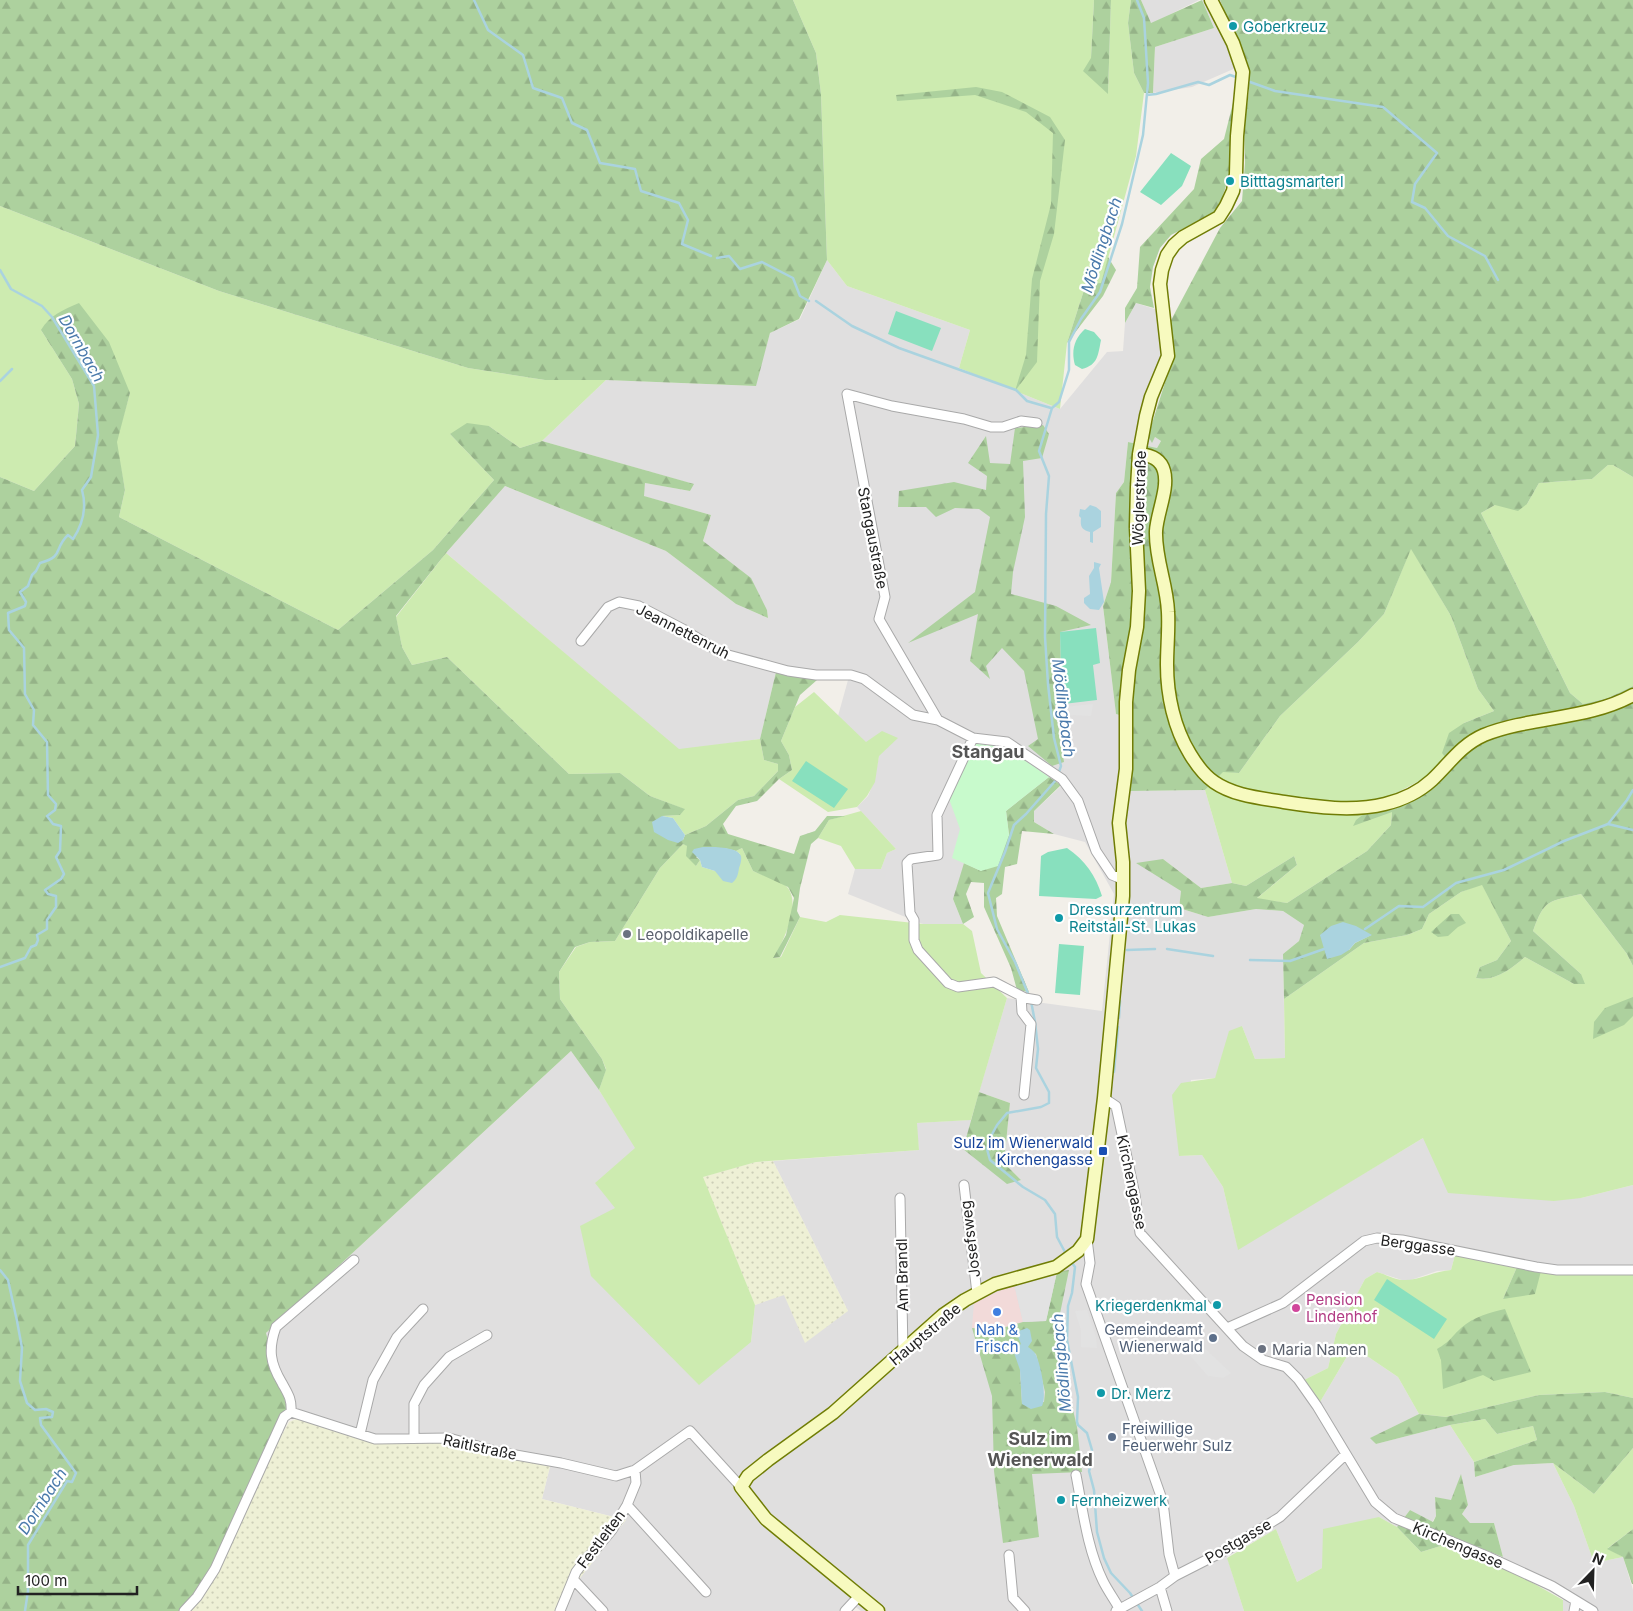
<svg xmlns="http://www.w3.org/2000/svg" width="1633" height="1611" font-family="Inter,sans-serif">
<defs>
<pattern id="farmland-dots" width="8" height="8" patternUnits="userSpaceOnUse" patternTransform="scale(1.25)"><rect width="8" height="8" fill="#eef0d5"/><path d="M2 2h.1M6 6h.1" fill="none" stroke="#ccceb7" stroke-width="1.8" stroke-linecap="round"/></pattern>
<pattern id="forest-firs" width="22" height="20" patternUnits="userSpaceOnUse" patternTransform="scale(1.25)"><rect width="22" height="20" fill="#add19e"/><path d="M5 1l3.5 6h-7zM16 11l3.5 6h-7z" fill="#95b388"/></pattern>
</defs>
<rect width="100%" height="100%" fill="#f2efe9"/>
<!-- residential -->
<path fill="#e0dfdf" d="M1141 0H1199L1151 24Z
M1202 0H1220L1245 64 1192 87 1153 93 1155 47 1214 28Z
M827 260 847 286 970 330 959 368 1060 409 1107 352 1123 351 1125 323 1136 303 1164 312 1173 336 1169 370 1148 431 1152 442 1155 437 1161 441 1157 448 1128 442 1124 482 1116 493 1111 582 1103 606 1116 714 1133 718 1130 791 1205 790 1232 883 1201 888 1163 859 1181 891 1179 908 1208 917 1256 909 1283 911 1304 925 1299 941 1283 954 1285 1058 1255 1059 1242 1026 1215 1078 1191 1080 1180 1156 1202 1155 1223 1187 1238 1249 1423 1138 1581 1198 1633 1185V1275L1582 1274 1455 1255 1451 1270 1437 1271 1411 1280H1402L1377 1272 1365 1279 1336 1334 1328 1368 1304 1380 1320 1402 1349 1353 1364 1354 1398 1377 1419 1414 1371 1438 1376 1444 1450 1425 1474 1462 1475 1477 1514 1465 1553 1463 1574 1506 1594 1563 1623 1557 1633 1590V1611H1563V1599L1506 1568 1494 1523H1470L1462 1514 1468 1505 1461 1475 1451 1501 1435 1497 1436 1516 1432 1522 1410 1510 1397 1527 1379 1517 1322 1568 1297 1582 1276 1529 1227 1557 1244 1611H861L854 1606 849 1611H561L580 1578 626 1520 542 1499 550 1467 370 1441 287 1408 266 1333 571 1051 599 1090 636 1148 596 1183 751 1342 755 1305 784 1294 848 1311 773 1161 919 1150 916 1123 969 1120H971L964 1149 1021 1180 1004 1163 1010 1103 979 1092 1007 998 1102 1011 1114 894 1085 842 1054 834 1034 822V811L1061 786 1049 777 981 871 953 899 963 924H923L848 894 855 869H881L887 853 896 849 857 807 868 796 874 782 879 756 838 716 848 680H817L776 672 760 739 679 750 446 553 505 486 666 551 736 604 768 618 767 610 703 541 711 515 643 496 645 483 690 491 693 484 542 441 606 380 755 386 770 333 800 319Z"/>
<!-- commercial -->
<path fill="#f2dad9" d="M1014 1284 1023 1322 995 1330 972 1328 974 1303Z"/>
<!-- farmland -->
<path fill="url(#farmland-dots)" d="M773 1161 848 1311 805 1343 784 1295 755 1305 702 1177 756 1162Z
M296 1419 370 1441H438L550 1466 542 1499 626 1520 580 1578 561 1611H184L212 1564 289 1422Z"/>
<!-- grass -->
<path fill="#cdebb0" d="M793 0H1094L1091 58 1108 93 1111 0H1131L1128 23 1134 73 1144 93 1136 156 1101 284H1086L1067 343 1060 409 959 368 970 330 847 286 827 260 821 94 816 53Z
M0 206 219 291 468 368 545 380H606L542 441 520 448 489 426 450 434 494 480 433 550 338 630 119 517 125 490 116 442 130 393 41 330 72 379 79 404 75 446 34 491 0 477Z
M1608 465H1613L1633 477V686L1608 698 1583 704 1570 693 1481 513 1495 505 1527 504 1539 483 1592 479Z
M1411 548 1451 616 1478 689 1494 711 1464 723 1445 756 1433 771 1419 781 1387 798 1392 812 1391 825 1367 851 1287 903 1256 899 1297 865 1294 856 1246 886 1232 883 1205 790 1223 771 1239 773 1280 716 1358 642 1384 614Z
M446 553 679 749 760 739 764 760 778 764V771L754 796 738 800 706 826 685 835 673 818 662 816 680 815 684 809 650 796 620 773 569 774 447 657 412 665 402 647 396 617Z
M814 692 866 742 882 731 898 738 879 756 875 782 867 796 857 807 828 812 779 779 792 770 789 755 781 741 795 707Z
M861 811 896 849 887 853 881 869H855L841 846 818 838 829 820Z
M683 844 688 846 696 866 700 860 702 867 715 871 740 854 736 851 742 848 753 871C762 875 784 882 788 888 801 905 783 942 774 958L781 957 800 917 826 922 840 915 923 924H963L972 931 981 973 1007 998 971 1120 917 1123 919 1150 756 1162 703 1177 755 1305 751 1342 699 1385 591 1276 580 1226 615 1208 595 1183 635 1148 599 1090 606 1069 602 1059 560 999 559 972 576 947 590 942 615 941 660 868Z
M1482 884 1511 941 1497 960 1480 967 1476 978C1495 982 1511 969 1525 957L1574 984 1581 974 1533 931C1545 898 1548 902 1581 894L1627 954 1633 966V1185L1581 1198 1554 1201 1448 1193 1423 1138 1238 1250 1223 1187 1202 1155 1179 1156 1172 1095 1181 1083 1215 1078 1229 1031 1242 1026 1255 1059 1285 1058 1284 999 1364 943 1407 935 1422 929 1429 914 1461 892Z
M1455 1255 1517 1267 1503 1299 1541 1271 1633 1275V1398L1605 1392 1539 1395 1446 1417 1419 1414 1398 1377 1364 1354 1349 1353 1320 1402 1304 1380 1328 1368 1336 1334 1365 1279 1377 1272C1385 1274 1395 1280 1403 1280 1417 1281 1435 1271 1451 1270Z
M1485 1419 1497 1434 1533 1426 1537 1440 1474 1462 1450 1425Z
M1633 1448V1529L1608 1548 1623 1557 1594 1563 1574 1506 1553 1463 1594 1494Z
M1379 1517 1397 1527 1421 1552 1450 1543 1506 1568 1563 1600V1611H1244L1227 1558 1276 1529 1297 1582 1322 1568 1323 1529Z"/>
<!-- forest -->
<path fill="url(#forest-firs)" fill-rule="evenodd" d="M0 0H793L816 53 821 94 827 260 799 319 770 333 756 386 606 380H545L468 368 219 291 0 206Z
M1094 0H1111L1108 94 1083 71 1091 58Z
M1131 0H1141L1151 23 1202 0 1214 28 1155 47 1153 93H1144L1134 73 1128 23Z
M1220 0H1633V477L1613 465H1608L1592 479 1539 483 1527 504 1518 511 1495 505 1481 513 1570 693 1583 704 1608 698 1633 686V966L1627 954 1581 894C1548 902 1545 898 1533 931L1581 974 1585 984H1574L1525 957C1511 969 1495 982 1476 978L1480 967 1497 960 1511 941 1482 885 1461 892 1429 914 1422 929 1407 935 1364 943 1284 999 1283 954 1299 941 1304 925 1283 911 1256 909 1208 917 1179 908 1181 891 1136 863 1163 859 1201 888 1232 883 1246 886 1294 856 1297 865 1257 898 1287 903 1367 851 1391 825 1392 812 1353 826 1356 820 1369 810 1452 766 1442 753 1449 733 1464 723 1494 711 1478 689 1451 616 1411 549 1384 614 1358 642 1280 716 1239 773 1223 772 1205 790 1130 791 1133 719 1116 714 1103 606 1111 582 1116 493 1124 482 1128 442 1157 448 1161 441 1155 437 1152 443 1148 436 1169 370 1173 336 1169 324 1220 228 1242 201 1245 163 1244 126 1249 91 1245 64ZM1320 935H1371L1355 943 1349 950Z
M976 87 1002 92 1050 117 1065 140 1054 234 1040 281 1037 362 1015 391 1026 355 1032 279 1051 204 1053 133 1026 112 975 95 897 101 896 95Z
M1234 99 1231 156 1228 180 1222 198 1215 212 1171 235 1160 248 1153 267 1150 287 1154 308 1136 303 1125 323V308L1137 288 1140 247 1194 189 1201 159 1224 139Z
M1108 257 1116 270 1103 296 1067 343 1086 284 1101 283Z
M79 303 109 342 130 393 117 442 125 490 119 517 338 630 433 550 494 480 450 434 467 423 489 426 520 448 542 441 694 484 690 491 645 483 644 496 711 515 703 541 751 578 767 610 768 618 736 604 666 551 505 486 446 553 396 616 402 647 412 665 447 657 569 774 620 773 650 796 685 809 680 815 662 816 683 840 685 835 706 826 738 800 754 796 778 771V764L764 760 760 739 776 672 817 680 800 695 781 741 789 755 792 770 779 779 757 801 736 806 723 824 728 834 794 854 800 836 815 831 827 816H845L829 820 818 838 811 844 800 888 797 911 800 917 780 957 773 958 786 935 794 898 788 887 753 871 742 848 736 851 724 848 696 857 700 860 696 866 686 856 687 846 683 844 660 868 615 941 590 942 575 947 559 972 560 999 602 1059 606 1070 599 1090 571 1051 266 1333 287 1408 212 1564 184 1611H0V477L34 491 75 446 79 404 72 379 41 330C50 315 63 310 79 303Z
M1043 425 1049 434 1042 458 1023 461 1025 517 1013 572 1011 594 1056 606 1091 625 1060 632 1061 668 1054 669 1055 705 1064 762 1052 766 1028 746 1038 739 1024 671 1002 648 986 666 990 679 970 661 978 614 908 643 975 592 990 517 979 509 955 508 936 517 926 507H898L899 491 954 482 986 490 987 476 968 463 986 436 990 463 1010 464 1015 428Z
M1049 777 1061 785 1034 811V822L1054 834 1022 831 1017 864 1005 867 1002 894 996 898 997 916 1029 992 1017 990 1011 968 984 907V883L971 882 966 894 974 917 963 924 953 899 964 863 981 871 1009 835 1006 811Z
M1451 914H1459L1466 923 1458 927 1448 936 1438 937 1431 932Z
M1633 997V1016L1624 1025 1593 1039 1594 1022 1605 1008Z
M979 1092 1010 1103 1004 1163 1021 1180 1007 1184 963 1149Z
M1517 1267 1541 1271 1535 1294 1503 1299Z
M1069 1270 1057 1328 1064 1371 1077 1427 1082 1472 1032 1474 1039 1537 1003 1543 994 1471 992 1396 972 1328 995 1330 1023 1322 1046 1321 1057 1272ZM1021 1345 1036 1354 1045 1392 1044 1402 1022 1404 1020 1370Z
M1505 1309 1531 1372 1494 1381 1483 1375 1443 1389 1441 1360 1437 1349C1451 1341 1451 1337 1461 1328 1473 1317 1491 1312 1505 1309Z
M1605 1392 1633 1398V1448L1594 1494 1553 1463 1514 1465 1475 1477 1474 1462 1537 1440 1533 1426 1497 1434 1485 1419 1450 1425 1376 1444 1370 1438 1419 1414 1446 1417 1539 1395Z
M1461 1474 1468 1505 1462 1514 1470 1523H1494L1503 1557 1460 1540 1421 1552 1397 1527 1410 1510 1433 1522 1436 1516 1435 1497 1451 1500Z
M1633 1529V1584H1632L1623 1557 1607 1549Z"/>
<!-- park -->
<path fill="#c8facc" d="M976 741 1004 746 1049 777 1006 811 1009 835 998 866 981 871 952 858 960 829 948 796Z"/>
<!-- pitch -->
<path fill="#88e0be" d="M1171 153 1191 166 1182 186 1161 205 1140 192Z
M896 311 941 328 932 351 888 334Z
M1085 329 1094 332 1101 340C1098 355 1098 365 1082 369L1075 365C1071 351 1074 339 1085 329Z
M1096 628 1100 663 1093 665 1097 700 1055 705 1054 669 1061 668 1060 632Z
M806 761 848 789 834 808 792 781Z
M1067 848C1085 860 1096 876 1102 896L1096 899 1039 896 1041 856 1048 852Z
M1059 944 1084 946 1080 995 1055 993Z
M1387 1279 1447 1319 1434 1339 1374 1300Z"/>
<!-- parking -->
<path fill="#e2e2e2" d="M1093 704 1091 716 1073 715 1069 716 1070 723 1057 722 1055 708Z
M1057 1272 1046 1321 1023 1322 1014 1284Z
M1087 1310 1096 1337 1097 1348 1081 1347V1330L1075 1311Z
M1200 1344 1231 1373 1223 1378 1208 1376 1187 1352 1194 1346Z"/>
<!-- water -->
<path fill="#aad3df" d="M1090 505 1096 507 1101 511V527L1093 532V543L1090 542V532C1082 530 1080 527 1081 518L1079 516 1080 509 1085 510Z
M1094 562 1101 564 1099 568 1104 602 1099 610 1090 609 1084 603V598L1090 594 1089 576 1094 568Z
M662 816 673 818 685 835 683 840 678 843 668 840 654 832 652 822Z
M703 847C712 847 737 846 741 856 742 860 740 865 739 868 738 875 737 879 732 883L723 881 715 871 702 867 700 860 692 852 694 849Z
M1343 922 1356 926 1372 935 1355 943 1349 950 1341 955 1327 959 1320 935 1331 926Z
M1027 1328 1030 1330 1032 1341 1028 1347C1031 1349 1035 1352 1036 1355 1041 1366 1047 1396 1042 1406L1031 1409 1022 1404 1020 1370 1013 1350 1021 1344 1016 1332Z"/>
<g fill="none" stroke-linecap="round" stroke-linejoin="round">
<!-- stream -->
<path stroke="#aad3df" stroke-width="2.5" d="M474 0 488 30 523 55 533 88 562 98 572 123 587 130 600 163 635 169 641 191 679 203 688 220 682 244 711 256
M1250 82 1275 91 1383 107 1437 153 1415 184 1412 202 1425 208 1448 236 1485 256 1498 280
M1147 95 1156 94 1198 82 1209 85 1230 75 1236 77
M717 258 729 256 740 269 762 262 793 278 800 296 809 301
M0 270 11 289 42 306 52 317 94 386 98 435 91 477 82 490C87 508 83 524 73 539L68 535C53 549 65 556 40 563L36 571 32 575 28 586 20 592 26 602 25 606 8 613 9 630 24 648 25 694 34 710 33 725 47 742 48 795 56 804 55 810 47 816 53 824 61 826 60 851 56 857 64 874 61 879 45 890 48 894 56 896V907L47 920V929L37 935 38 940 36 945 31 947 25 958 0 967
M816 301 852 326 899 348 1016 390 1027 401 1051 408
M0 381 12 369
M1608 824 1633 830
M1365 929 1399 906 1423 907 1456 883 1504 870 1564 841 1608 824 1627 800 1633 790
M1167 949 1213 956
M1127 950 1155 949
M1250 960 1290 961 1324 949
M1029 996 1015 962 997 929 988 893 1005 852 1014 825 1026 814 1056 780 1061 766 1054 738 1048 684 1045 637 1046 514 1049 476 1039 451 1052 408 1059 402 1069 370V342L1081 319 1100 292 1122 224 1143 135 1148 83 1144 18 1137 0
M1031 1001 1035 1022 1038 1049 1036 1068 1049 1092V1103L1041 1107 1007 1113 997 1125 990 1138 987 1149 990 1160 1023 1187 1045 1200 1055 1214 1057 1237 1066 1254
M1119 1018 1120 1001
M1114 1072 1118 1027
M1070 1260 1075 1267 1072 1293 1068 1306 1067 1340 1078 1397 1077 1422 1078 1425 1087 1433 1092 1450 1089 1460 1091 1465 1089 1471 1094 1490 1097 1532 1104 1558 1111 1573 1130 1593 1142 1611
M0 1270 8 1280 17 1321 22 1348 20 1381 27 1403 35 1410 46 1409 53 1412 52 1417 40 1418 41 1425 76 1473 72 1482 67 1481 28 1545V1591L25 1611"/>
<defs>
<path id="minor" d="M1037 423 1021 421 1003 427H991L964 419 892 406 847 394 885 597 879 619 938 720 973 738 1007 742 1062 779 1078 801 1096 851 1112 875 1124 880
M581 641 608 607 619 602 639 606 683 629 721 653 788 671 816 675H851L864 679 913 715 938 720
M973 738 937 815 938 855 911 859 907 863 910 913 914 920V940L918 950 948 983 958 987 994 982 1025 998 1037 1000
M1021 996 1022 1012 1031 1024 1024 1095
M1104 1098 1116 1106 1135 1195 1140 1233 1243 1346 1263 1360 1286 1367 1298 1379 1317 1406 1375 1502 1394 1518 1489 1557 1552 1586 1593 1611
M964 1185 977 1293
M900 1198 903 1352
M1087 1239 1090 1263 1086 1284 1163 1502 1169 1554 1175 1576
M1227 1328 1283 1303 1364 1241 1377 1238 1402 1240 1536 1267 1557 1270H1633
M291 1412C292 1399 288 1394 282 1383 270 1363 268 1349 276 1327L354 1260
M360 1434 373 1380 397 1337 423 1309
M414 1438V1404L424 1385 449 1357 487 1335
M1076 1475C1083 1511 1087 1548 1103 1581 1108 1591 1114 1599 1119 1608
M627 1505 706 1592
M1009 1555 1013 1598 1025 1611
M573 1579 603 1611
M1160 1587 1167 1611
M184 1611 197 1597 215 1569 284 1417 291 1412 375 1439 449 1438 499 1452 561 1463 616 1476 635 1470 690 1431 741 1487
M560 1611 576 1572 585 1560 596 1549 612 1530 627 1505 636 1483 635 1470
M845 1611 859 1596
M1116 1611 1160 1587 1175 1576 1228 1549 1280 1517 1346 1454
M1574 1611 1576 1601"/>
<path id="secondary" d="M1139 454C1151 455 1161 459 1164 471 1169 488 1157 513 1156 531 1155 559 1167 584 1168 612 1169 629 1167 647 1167 665 1167 695 1174 728 1190 754 1196 764 1204 775 1214 782 1234 796 1261 798 1284 802 1316 807 1353 812 1385 804 1402 800 1420 791 1432 780 1450 763 1461 745 1484 735 1532 716 1588 720 1633 695
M878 1611 766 1519 741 1487 748 1476 768 1460 833 1413 943 1315 965 1300 995 1284 1056 1267 1078 1251 1087 1239 1104 1098 1123 896V862L1119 823 1126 769V702L1129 670 1137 627 1139 591 1136 527 1137 487 1139 454 1146 416 1151 397 1168 356 1160 284 1162 270 1167 255 1174 245 1183 237 1219 217 1226 206 1233 191 1236 174 1237 136 1243 72 1233 43 1211 0"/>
</defs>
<!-- minor casing -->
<use href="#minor" stroke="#a9a9a9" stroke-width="11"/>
<!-- secondary casing -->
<use href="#secondary" stroke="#707d05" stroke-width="15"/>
<!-- minor -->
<use href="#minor" stroke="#fff" stroke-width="9"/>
<!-- secondary -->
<use href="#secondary" stroke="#f7fabf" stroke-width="12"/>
</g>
<!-- markers -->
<g fill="#0f9aa8" stroke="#fff" stroke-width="2">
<circle cx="1233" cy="26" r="5"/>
<circle cx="1230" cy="181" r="5"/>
<circle cx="1059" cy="918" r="5"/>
<circle cx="1217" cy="1305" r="5"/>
<circle cx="1101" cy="1393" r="5"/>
<circle cx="1061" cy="1500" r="5"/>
</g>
<g fill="#6b7280" stroke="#fff" stroke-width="2">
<circle cx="627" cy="934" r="5"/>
<circle cx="1262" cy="1349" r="5"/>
</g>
<rect fill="#1a4fb4" stroke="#fff" stroke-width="2" x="1098" y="1146" width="10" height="10" rx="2.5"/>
<circle fill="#d1479c" stroke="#fff" stroke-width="2" cx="1296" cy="1308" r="5"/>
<circle fill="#3f7fe0" stroke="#fff" stroke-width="2" cx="997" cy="1312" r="5"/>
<g fill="#5c6f8a" stroke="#fff" stroke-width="2">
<circle cx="1213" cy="1338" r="5"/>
<circle cx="1112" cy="1437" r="5"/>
</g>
<g text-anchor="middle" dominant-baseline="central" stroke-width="4.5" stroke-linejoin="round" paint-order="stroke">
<!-- culture labels -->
<g font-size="15" fill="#0d838f" stroke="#fff" text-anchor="start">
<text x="1243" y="26">Goberkreuz</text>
<text x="1240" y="181">Bitttagsmarterl</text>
<text x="1069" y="909">Dressurzentrum<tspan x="1069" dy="17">Reitstall-St. Lukas</tspan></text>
<text x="1207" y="1305" text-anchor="end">Kriegerdenkmal</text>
<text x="1111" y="1393">Dr. Merz</text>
<text x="1071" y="1500">Fernheizwerk</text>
</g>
<!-- street labels -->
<g font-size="15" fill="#222" stroke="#fff">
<text transform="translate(1139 498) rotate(-88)">Wöglerstraße</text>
<text transform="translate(873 538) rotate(79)">Stangaustraße</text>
<text transform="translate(683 631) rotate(27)">Jeannettenruh</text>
<text transform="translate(1132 1182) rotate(78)">Kirchengasse</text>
<text transform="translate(970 1239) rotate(-97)">Josefsweg</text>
<text transform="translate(1418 1245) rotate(8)">Berggasse</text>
<text transform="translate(902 1275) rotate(-91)">Am Brandl</text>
<text transform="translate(925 1334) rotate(-40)">Hauptstraße</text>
<text transform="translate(480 1447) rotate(12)">Raitlstraße</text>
<text transform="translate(601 1539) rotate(-53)">Festleiten</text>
<text transform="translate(1238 1541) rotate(-30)">Postgasse</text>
<text transform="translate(1458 1545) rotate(23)">Kirchengasse</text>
</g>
<!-- worship labels -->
<g font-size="15" fill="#5b616d" stroke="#fff" text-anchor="start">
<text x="637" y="934">Leopoldikapelle</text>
<text x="1272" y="1349">Maria Namen</text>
</g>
<!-- transit labels -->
<g font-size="15" fill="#164399" stroke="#fff" text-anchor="end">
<text x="1093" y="1142">Sulz im Wienerwald<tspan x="1093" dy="17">Kirchengasse</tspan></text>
</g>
<!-- hotel labels -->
<g font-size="15" fill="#b23c85" stroke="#fff" text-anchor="start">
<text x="1306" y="1299">Pension<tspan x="1306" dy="17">Lindenhof</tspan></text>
</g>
<!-- shop labels -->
<g font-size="15" fill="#366cbe" stroke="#fff">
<text x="997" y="1329">Nah &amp;<tspan x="997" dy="17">Frisch</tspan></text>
</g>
<!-- service labels -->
<g font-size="15" fill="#4e5e75" stroke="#fff" text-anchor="end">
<text x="1203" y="1329">Gemeindeamt<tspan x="1203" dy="17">Wienerwald</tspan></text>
<text x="1122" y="1428" text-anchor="start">Freiwillige<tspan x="1122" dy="17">Feuerwehr Sulz</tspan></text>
</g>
<!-- water labels -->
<g font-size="16" font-style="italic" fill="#4a7aab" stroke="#fff">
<text transform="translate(1101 245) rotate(-72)">Mödlingbach</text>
<text transform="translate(82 348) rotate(60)">Dornbach</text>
<text transform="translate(1064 708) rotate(83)">Mödlingbach</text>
<text transform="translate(1061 1363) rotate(-95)">Mödlingbach</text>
<text transform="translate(42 1501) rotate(-57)">Dornbach</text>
</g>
<!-- quarter labels -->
<g font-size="18" font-weight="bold" fill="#555" stroke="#fff">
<text x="988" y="751">Stangau</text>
<text x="1040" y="1438">Sulz im<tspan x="1040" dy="21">Wienerwald</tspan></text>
</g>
</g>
<!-- north arrow -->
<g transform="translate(1593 1571) rotate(23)" stroke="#ffffff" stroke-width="4" paint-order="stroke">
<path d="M0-4L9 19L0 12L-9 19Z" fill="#222222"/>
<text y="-8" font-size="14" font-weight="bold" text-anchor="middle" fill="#222222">N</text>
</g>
<!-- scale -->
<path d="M18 1586v8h119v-8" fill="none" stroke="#222222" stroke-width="2.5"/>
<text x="25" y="1586" font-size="15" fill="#222222" stroke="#ffffff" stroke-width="4" paint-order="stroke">100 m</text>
</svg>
